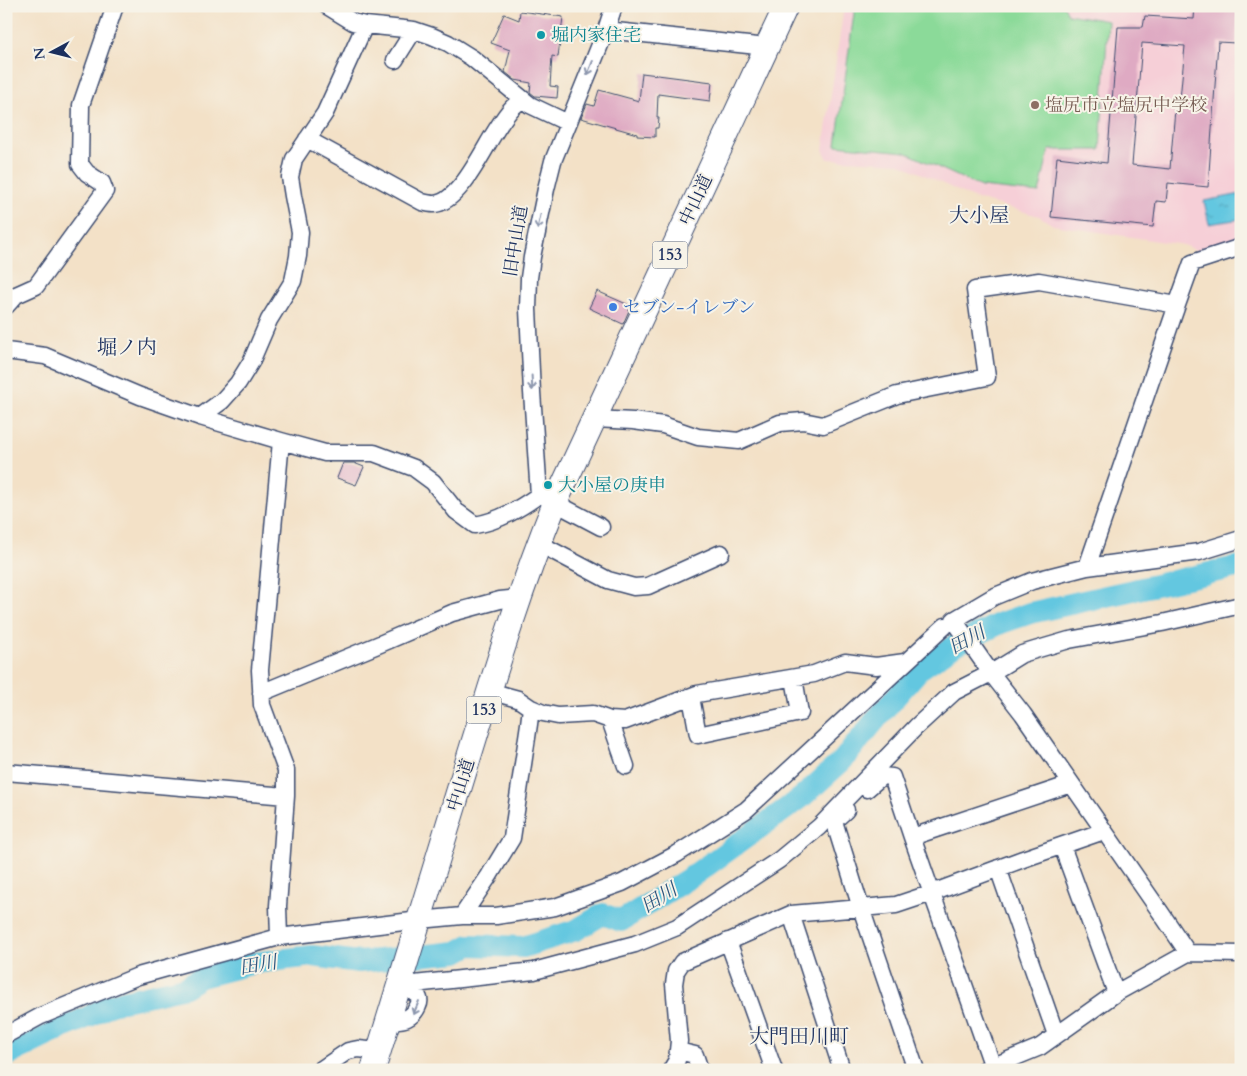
<svg xmlns="http://www.w3.org/2000/svg" width="1247" height="1076" font-family="Cardo,'Noto Serif JP',serif">
<defs>
<pattern id="water-ripples" width="26" height="14" patternUnits="userSpaceOnUse" patternTransform="scale(1.25)"><rect width="26" height="14" fill="#63c7e0"/><path d="M2 4q2-2 4 0t4 0M15 11q2-2 4 0t4 0" fill="none" stroke="#51a2b9"/></pattern>
</defs>
<rect width="100%" height="100%" fill="#f7f3e8"/>
<filter id="ink" filterUnits="userSpaceOnUse"><feTurbulence type="fractalNoise" baseFrequency=".02" numOctaves="2"/><feDisplacementMap in="SourceGraphic" scale="10" xChannelSelector="R" yChannelSelector="G"/><feConvolveMatrix kernelMatrix="1 2 1 2 8 2 1 2 1" color-interpolation-filters="sRGB"/></filter>
<filter id="wash" filterUnits="userSpaceOnUse"><feTurbulence type="fractalNoise" baseFrequency=".0096" numOctaves="4" result="noise"/><feDisplacementMap in="SourceGraphic" scale="20" xChannelSelector="R" yChannelSelector="G"/><feGaussianBlur stdDeviation="1.12" result="paint"/><feColorMatrix in="noise" values="0 0 0 0 0 0 0 0 0 0 0 0 0 0 0 0 0 1.4 0 .05"/><feComposite in="paint" operator="in"/></filter>
<g filter="url(#wash)">
<rect width="100%" height="100%" fill="#f3e1c7"/>
<!-- built -->
<path fill="#f6cfd7" d="M844 6H1241V241L1200 252 1184 245 1053 225 1039 216 973 198 899 163 828 159 823 150Z"/>
<!-- park -->
<path fill="#8bda99" stroke="#53847c" d="M855 6H1064L1068 14 1108 21 1100 150H1049L1039 193 981 187 905 152 836 145Z"/>
<!-- water -->
<path fill="url(#water-ripples)" stroke="#3f7b9f" d="M1241 194V219L1209 224 1204 201Z"/>
<g fill="none" stroke-linecap="round" stroke-linejoin="round">
<!-- river -->
<path stroke="#63c7e0" stroke-width="22" d="M6 1056 65 1027 88 1017 111 1004 185 987 201 977 254 963 312 956 359 962 457 952 469 945 523 947 576 930 603 914 621 921 694 875 801 798 842 761 878 717 920 669 955 645 1001 623 1030 613 1241 566"/>
</g>
<g id="blocks">
<!-- building -->
<path fill="#dfaac3" fill-rule="evenodd" d="M1195 6H1238L1236 43 1218 42 1208 187 1168 183 1166 202 1156 201 1153 227 1051 217 1057 157 1107 163 1118 27H1143L1145 16 1194 19ZM1142 43 1185 46 1179 110 1175 109 1170 169 1132 165Z
M520 11 563 17 558 57 552 56 550 86 558 87 557 98 535 96 530 92 531 83 515 80 505 72 510 50 491 43 504 14 519 20Z
M642 73 712 82 710 101 658 94 657 118H659L658 128H655V137L637 136V134L581 118 587 104 594 106 599 90 639 101Z
M597 291 631 306 623 324 589 308Z
M343 463H354L364 467 356 485 337 478Z"/>
</g>
</g>
<g filter="url(#ink)">
<use href="#blocks" fill-opacity="0" stroke="#3b4a6e" stroke-width="1"/>
<g fill="none" stroke-linecap="round" stroke-linejoin="round">
<defs>
<path id="minor" d="M327 6 353 22 365 25 414 30 432 36 448 43 472 58 530 105 568 123
M606 30 767 47
M395 60 414 30
M307 139 422 202C426 203 430 204 434 204 459 203 483 150 495 132 500 124 506 114 513 107 516 104 519 102 523 100
M6 306 16 295 36 286 105 191 102 183 87 173 80 164 81 105 115 6
M6 351 45 356 140 396 200 417 281 441 325 453H374L414 468 433 482 456 511 475 525C499 521 519 509 539 495
M200 417 222 401 238 383 251 362 269 320 293 281 298 256 300 232 293 196 290 177 294 159 325 113 365 25
M595 419 633 421 663 425 698 437 739 441 780 423 803 421 823 425 897 395 987 377 975 290 1039 281 1177 305
M539 495 532 392 528 309 529 278 532 257 546 189 553 161 606 30 614 6
M546 498 601 527
M538 543 608 580 634 587 648 586 721 553
M1087 567 1177 305 1192 263 1241 247
M489 691 518 699 531 708 543 713 558 716 593 714 610 720 625 721 697 694 814 674 845 662 876 666 905 662
M261 693 380 644 452 613 500 600 519 598
M691 697 698 735 800 713 794 678
M610 720 626 766
M6 772 286 796
M867 789 882 776 892 777 912 837 993 1067
M846 810 834 821 861 908 916 1070
M912 837 1071 784
M1062 846 1116 993
M998 868 1056 1035
M791 914 842 1070
M462 916 489 876 512 838 529 724 531 708
M279 937 278 906 286 796V770L262 705 260 670 281 441
M728 941 774 1070
M1188 953 1161 913 1023 714 991 673 954 620 993 597 1032 581 1087 567 1199 552 1241 539
M400 984H414L534 971 635 944 677 927 779 860 819 827 916 727 954 692 991 673 1022 654 1035 650 1069 640 1162 623 1241 605
M388 1021C402 1020 411 1021 418 1006 420 1002 420 999 417 995 412 991 405 988 399 986
M6 1035 41 1016 138 976 279 937 420 920 462 916H496L555 907 622 883 677 854 746 810 945 626
M678 1051 695 1055 700 1070
M320 1070 348 1051 358 1049 378 1051
M671 1070 677 1060 679 1041 674 984 676 971 682 962 791 914 896 905 932 893 1023 859 1104 831
M984 1070 1040 1047 1116 993 1188 953 1241 954"/>
<path id="highway" d="M373 1070C403 971 434 872 464 773 492 682 519 591 555 503L786 6"/>
</defs>
<!-- minor casing -->
<use href="#minor" stroke="#3b4a6e" stroke-width="19"/>
<!-- highway casing -->
<use href="#highway" stroke="#3b4a6e" stroke-width="26"/>
<!-- minor -->
<use href="#minor" stroke="#fff" stroke-width="16"/>
<!-- highway -->
<use href="#highway" stroke="#fff" stroke-width="24"/>
</g>
<!-- one-way arrows -->
<defs><path id="oneway-shaft" d="M-6 0H5M1.5-3L5.5 0L1.5 3" fill="none" stroke-width="1.6" stroke-linecap="round" stroke-linejoin="round" transform="scale(1.25)"/></defs>
<g stroke="#8d97ae">
<use href="#oneway-shaft" transform="translate(590 68) rotate(112)"/>
<use href="#oneway-shaft" transform="translate(539 222) rotate(102)"/>
<use href="#oneway-shaft" transform="translate(532 383) rotate(87)"/>
<use href="#oneway-shaft" transform="translate(416 1008) rotate(113)"/>
</g>
</g>
<!-- markers -->
<g fill="#0f9aa8" stroke="#f7f3e8" stroke-width="2">
<circle cx="541" cy="35" r="5"/>
<circle cx="548" cy="485" r="5"/>
</g>
<circle fill="#8d6e63" stroke="#f7f3e8" stroke-width="2" cx="1035" cy="105" r="5"/>
<circle fill="#3f7fe0" stroke="#f7f3e8" stroke-width="2" cx="613" cy="307" r="5"/>
<g text-anchor="middle" dominant-baseline="central" stroke-width="4" stroke-linejoin="round" paint-order="stroke">
<!-- shield labels -->
<g fill="#f7f3e8" stroke="#5d6a87" stroke-width="1">
<rect x="652.5" y="241.5" width="35" height="27" rx="4"/>
<rect x="466.5" y="696.5" width="35" height="27" rx="4"/>
</g>
<g font-size="16" font-weight="bold" fill="#1b2f5e">
<text x="670" y="255">153</text>
<text x="484" y="710">153</text>
</g>
<!-- culture labels -->
<g font-size="18" fill="#0d838f" stroke="#f7f3e8" text-anchor="start">
<text x="551" y="35">堀内家住宅</text>
<text x="558" y="485">大小屋の庚申</text>
</g>
<!-- education labels -->
<g font-size="18" fill="#785e54" stroke="#f7f3e8" text-anchor="start">
<text x="1045" y="105">塩尻市立塩尻中学校</text>
</g>
<!-- street labels -->
<g font-size="18" fill="#1b2f5e" stroke="#f7f3e8">
<text transform="translate(696 200) rotate(-65)">中山道</text>
<text transform="translate(516 241) rotate(-81)">旧中山道</text>
<text transform="translate(461 785) rotate(-73)">中山道</text>
</g>
<!-- shop labels -->
<g font-size="18" fill="#366cbe" stroke="#f7f3e8" text-anchor="start">
<text x="623" y="307">セブン-イレブン</text>
</g>
<!-- water labels -->
<g font-size="19" font-style="italic" fill="#2d557e" stroke="#f7f3e8">
<text transform="translate(967 640) rotate(-29)">田川</text>
<text transform="translate(659 898) rotate(-32)">田川</text>
<text transform="translate(258 965) rotate(-10)">田川</text>
</g>
<!-- quarter labels -->
<g font-size="20" fill="#1b2f5e" stroke="#f7f3e8">
<text x="979" y="215">大小屋</text>
<text x="127" y="347">堀ノ内</text>
<text x="799" y="1036">大門田川町</text>
</g>
</g>
<!-- margin -->
<rect width="1247" height="1076" fill="none" stroke="#f7f3e8" stroke-width="25"/>
<!-- north arrow -->
<g transform="translate(52 52) rotate(263)" stroke="#f7f3e8" stroke-width="4" paint-order="stroke">
<path d="M0-4L9 19L0 12L-9 19Z" fill="#1b2f5e"/>
<text y="-8" font-size="14" font-weight="bold" text-anchor="middle" fill="#1b2f5e">N</text>
</g>
</svg>
